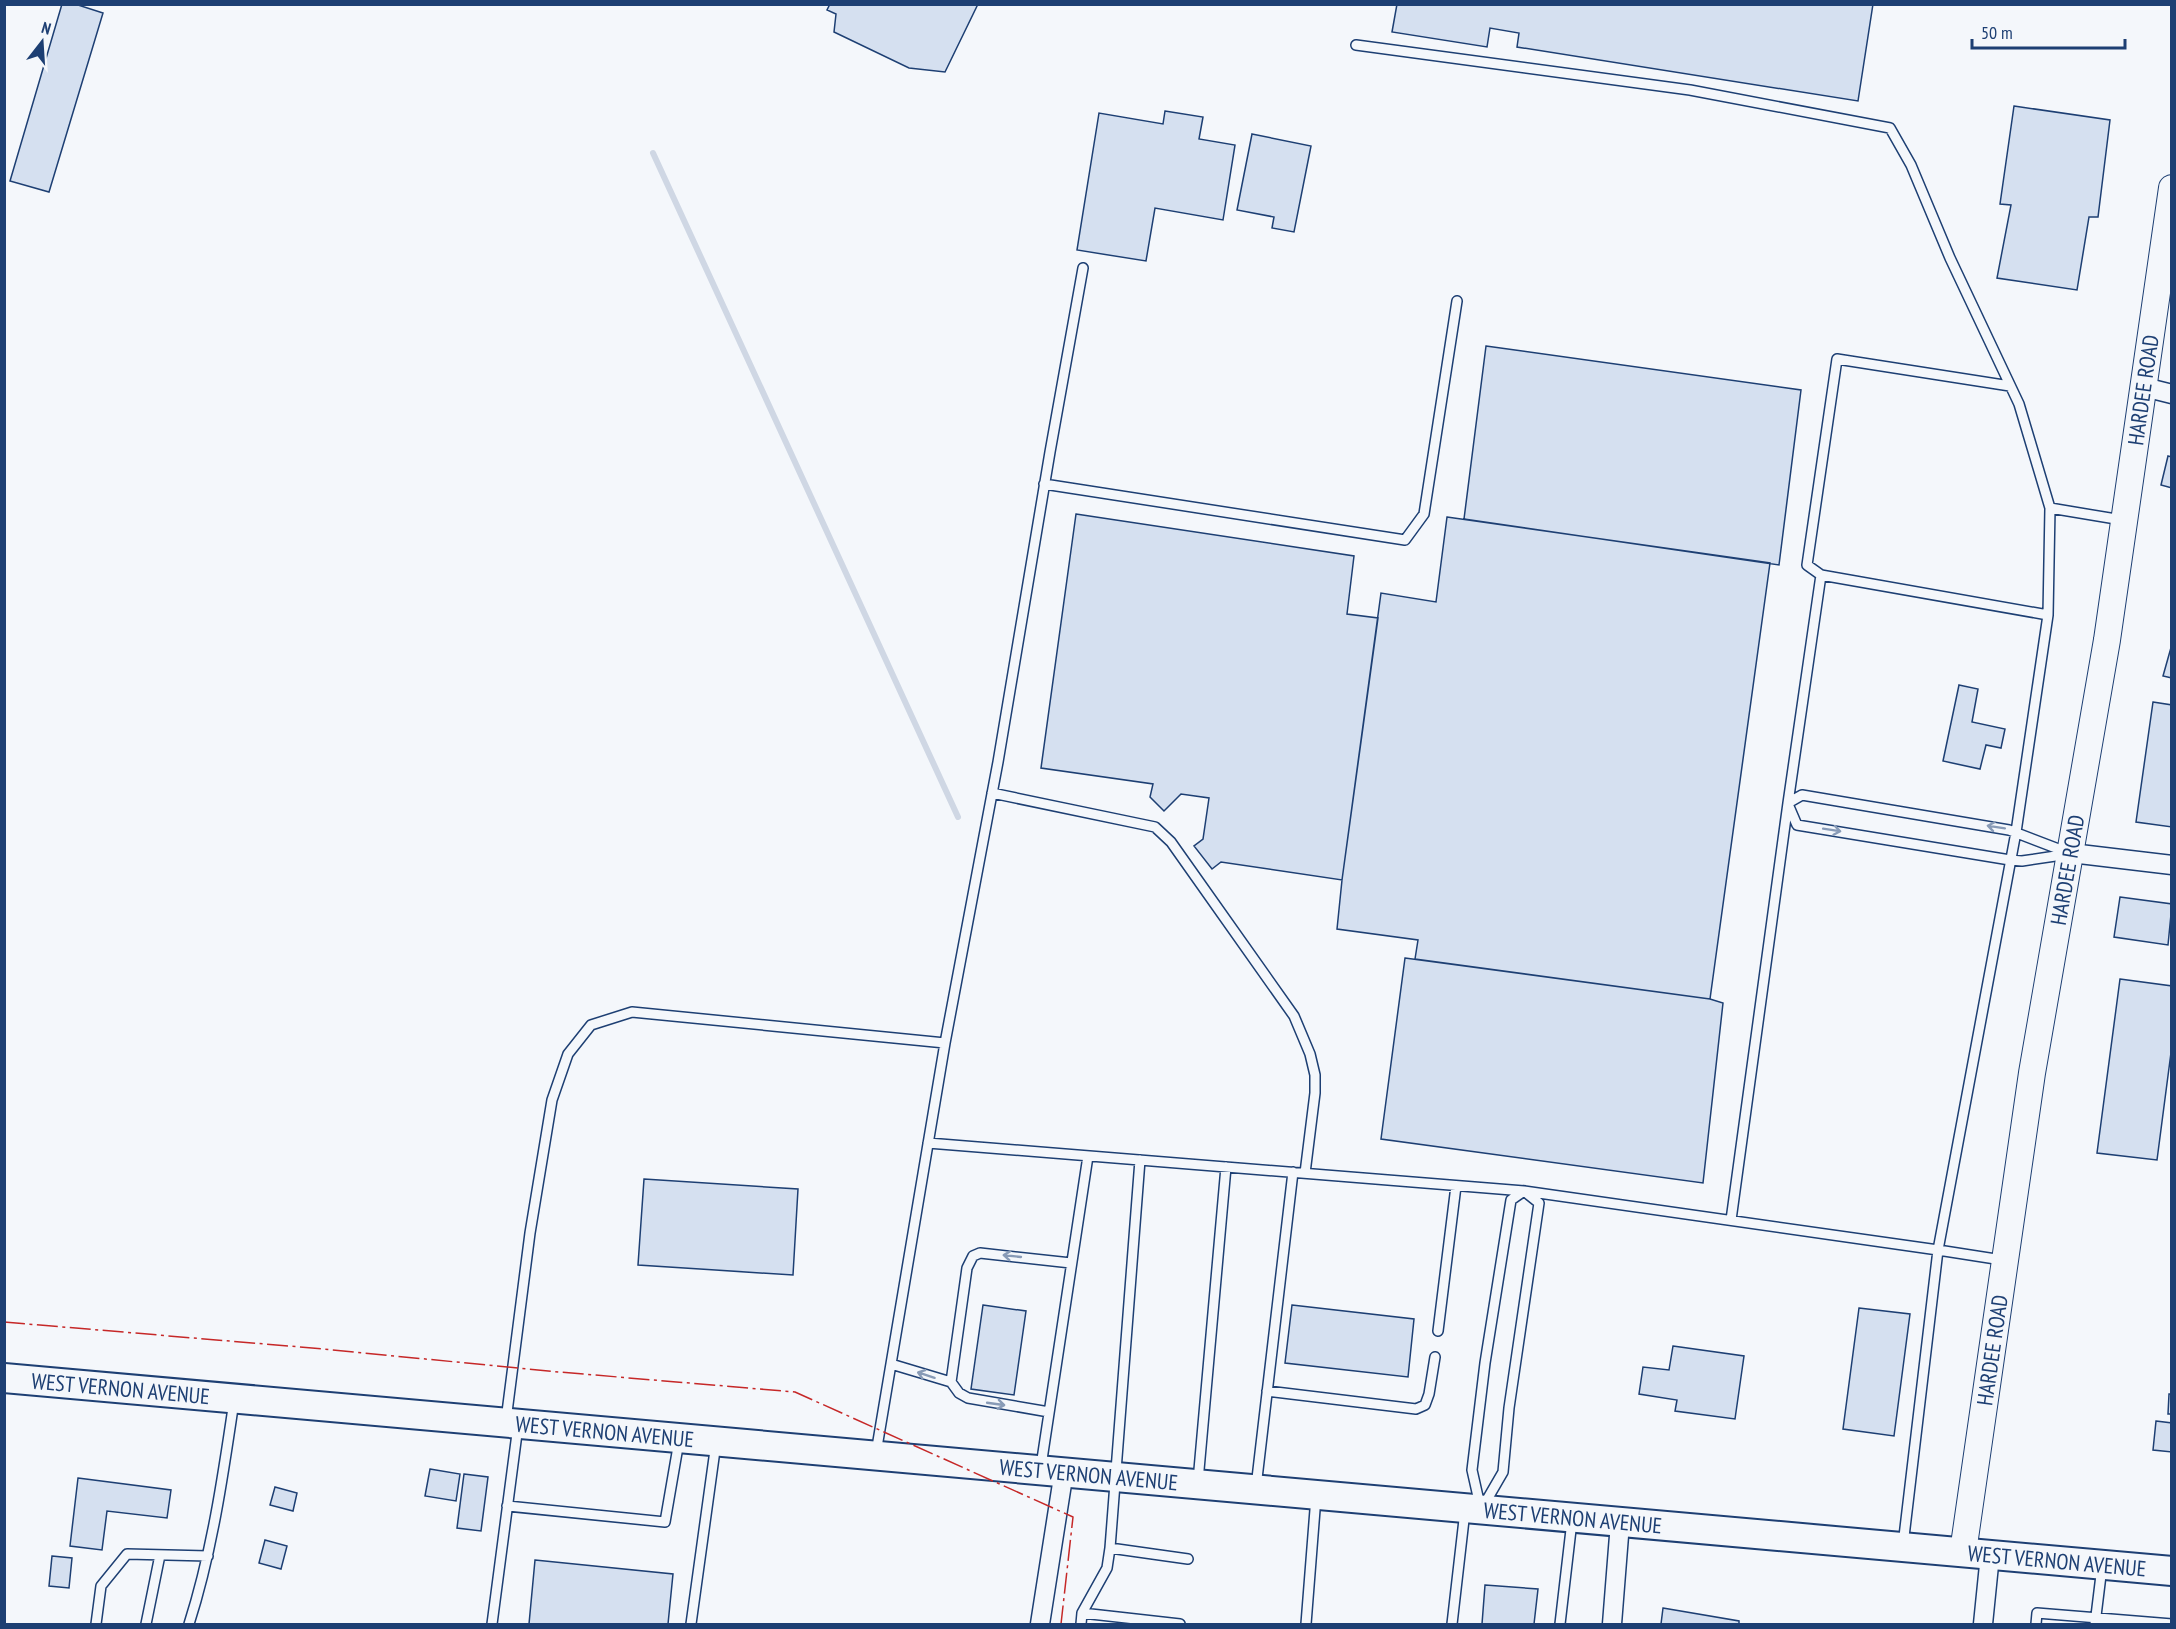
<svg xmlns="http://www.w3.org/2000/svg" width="2176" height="1629" font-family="'PT Sans Narrow',sans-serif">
<rect width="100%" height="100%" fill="#f4f7fb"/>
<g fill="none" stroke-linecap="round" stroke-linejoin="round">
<!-- stream -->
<path stroke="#cfd7e4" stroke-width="6" d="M653 153 958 817"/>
</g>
<!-- building -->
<path fill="#d5e0f0" stroke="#1d3f73" stroke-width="1.5" d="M62 4H75L103 13 49 192 10 181Z
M830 4H978L945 72 909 68 834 32 836 14 827 10Z
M1397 4H1873L1858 101 1517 47 1519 33 1490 28 1487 47 1392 32Z
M2014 106 2110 120 2098 217H2089L2077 290 1997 278 2011 205 2000 204Z
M1165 111 1203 117 1199 139 1235 145 1223 220 1155 208 1146 261 1077 250 1099 113 1163 124Z
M1252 134 1311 146 1294 232 1272 228 1274 217 1237 210Z
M1486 346 1801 390 1779 565 1464 519Z
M2168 456 2172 457V488L2161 485Z
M1076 514 1354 556 1347 614 1378 618 1342 880 1221 862 1212 869 1194 846 1203 839 1209 798 1181 794 1164 811 1150 797 1153 784 1041 768Z
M1447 517 1770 563 1710 999 1415 959 1418 940 1337 929 1342 880 1381 593 1436 602Z
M2172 644V678L2163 676Z
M1959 685 1978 689 1972 722 2005 729 2001 748 1986 745 1980 769 1943 761Z
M2153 702 2172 705V827L2136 822Z
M2120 897 2172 904 2168 945 2114 937Z
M1405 958 1710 999 1723 1003 1703 1183 1381 1139Z
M2120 979 2172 986V1045L2157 1160 2097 1153Z
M644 1179 798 1189 793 1275 638 1265Z
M983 1305 1026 1311 1014 1395 971 1389Z
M1292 1305 1414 1319 1408 1377 1285 1363Z
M1859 1308 1910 1314 1894 1436 1843 1429Z
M1673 1346 1744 1356 1735 1419 1675 1411 1677 1400 1639 1394 1643 1367 1669 1370Z
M2169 1394H2172V1414H2168Z
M2156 1421 2172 1423V1452L2153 1450Z
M430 1469 460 1474 456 1501 425 1496Z
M464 1474 488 1477 481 1531 457 1528Z
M78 1478 171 1490 167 1518 107 1511 102 1550 70 1546Z
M275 1487 297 1493 293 1511 270 1505Z
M265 1540 287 1546 281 1569 259 1563Z
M52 1556 72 1558 69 1588 49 1586Z
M535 1560 673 1574 668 1624H529Z
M1485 1585 1538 1589 1534 1624H1482Z
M1663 1608 1739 1621V1624H1661Z"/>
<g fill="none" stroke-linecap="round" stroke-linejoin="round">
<defs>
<path id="lane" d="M1356 45 1690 90 1890 128 1911 165 1950 258 2019 404 2050 508 2122 520
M1044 484 1405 540 1424 514 1457 301
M1821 575 2048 615
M992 793 1155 827 1171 842 1294 1016 1310 1054 1315 1075V1093L1305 1173
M1788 803 1802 795 2009 830 2069 853
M1788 804 1797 825 2010 860 2022 861 2069 854
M928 1143 1524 1191 1938 1250 2016 832 2048 615 2050 508
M1524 1191 1539 1203 1509 1408 1503 1472 1481 1510 1472 1470 1485 1363 1511 1200Z
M1731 1220 1788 803 1821 575 1807 565 1837 359 2010 386
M1438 1331 1456 1186
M891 1364 951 1382 967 1268 973 1256 980 1253 1071 1263
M951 1382 959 1393 968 1398 1049 1412
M1267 1391 1416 1409 1425 1405 1429 1394 1435 1357
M506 1420 530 1233 552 1100 568 1054 591 1025 632 1012 945 1043
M876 1453 945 1043 998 762 1050 452 1083 268
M1041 1466 1088 1156
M1198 1481 1226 1167
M1256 1487 1293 1172
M507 1506 665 1522 679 1441
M1903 1545 1938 1250 2002 1260
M1110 1548 1188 1559
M1082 1613 1180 1624
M96 1624 101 1586 127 1554 208 1556
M146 1624 160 1555
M189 1624C212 1552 223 1476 234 1401
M492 1624 518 1426
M691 1624 716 1443
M1081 1624 1082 1613 1107 1568 1110 1548 1140 1160
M1306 1624 1316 1497
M1452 1624 1465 1511
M1560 1624 1572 1521
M2036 1624 2037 1613 2172 1624
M2095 1624 2102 1567"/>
<path id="street" d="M2144 387 2172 394
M2071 853 2172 865
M1040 1624 1064 1471
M1612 1624 1620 1523
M1983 1624 1990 1555"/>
<g id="secondary">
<path id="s1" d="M1963 1552 2032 1073 2107 640 2172 188"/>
</g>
<g id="primary">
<path id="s2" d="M4 1378 2172 1571"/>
</g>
</defs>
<!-- lane casing -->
<use href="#lane" stroke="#1d3f73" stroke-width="12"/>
<!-- street casing -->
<use href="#street" stroke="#1d3f73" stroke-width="21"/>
<!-- secondary casing -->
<use href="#secondary" stroke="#1d3f73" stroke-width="28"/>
<!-- primary casing -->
<use href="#primary" stroke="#1d3f73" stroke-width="32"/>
<!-- lane -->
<use href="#lane" stroke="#f4f7fb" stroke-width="9"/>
<!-- street -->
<use href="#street" stroke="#f4f7fb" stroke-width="18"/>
<!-- secondary -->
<use href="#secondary" stroke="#f4f7fb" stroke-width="26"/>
<!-- primary -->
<use href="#primary" stroke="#f4f7fb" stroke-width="28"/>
<!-- power -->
<path stroke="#c62828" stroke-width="1.5" stroke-dasharray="21 4.5 3 4.5" stroke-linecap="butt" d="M4 1322 312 1348 559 1372 795 1392 1073 1517 1061 1624"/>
</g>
<!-- one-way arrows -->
<defs><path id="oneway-shaft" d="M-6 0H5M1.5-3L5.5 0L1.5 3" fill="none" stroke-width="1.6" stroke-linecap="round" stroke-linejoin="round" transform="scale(1.5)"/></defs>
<g stroke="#889bb7">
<use href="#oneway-shaft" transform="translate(1996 827) rotate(-171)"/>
<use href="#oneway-shaft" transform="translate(1832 830) rotate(9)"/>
<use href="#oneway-shaft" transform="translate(1012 1256) rotate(-174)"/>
<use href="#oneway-shaft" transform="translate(926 1375) rotate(-162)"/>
<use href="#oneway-shaft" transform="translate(996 1404) rotate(8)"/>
</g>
<g text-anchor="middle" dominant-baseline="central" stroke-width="4.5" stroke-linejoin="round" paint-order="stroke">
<!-- street labels -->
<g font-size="22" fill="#1d3f73" stroke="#f4f7fb">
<text stroke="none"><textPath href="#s1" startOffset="1176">HARDEE ROAD</textPath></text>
<text stroke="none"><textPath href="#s1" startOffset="690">HARDEE ROAD</textPath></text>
<text stroke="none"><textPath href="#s1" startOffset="204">HARDEE ROAD</textPath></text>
<text stroke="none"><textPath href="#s2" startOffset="117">WEST VERNON AVENUE</textPath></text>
<text stroke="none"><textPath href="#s2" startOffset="603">WEST VERNON AVENUE</textPath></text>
<text stroke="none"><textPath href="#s2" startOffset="1089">WEST VERNON AVENUE</textPath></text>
<text stroke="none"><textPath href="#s2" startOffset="1575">WEST VERNON AVENUE</textPath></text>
<text stroke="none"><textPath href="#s2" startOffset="2061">WEST VERNON AVENUE</textPath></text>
</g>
</g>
<!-- border -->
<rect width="2176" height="1629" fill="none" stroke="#1d3f73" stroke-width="12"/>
<!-- north arrow -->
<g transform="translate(42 42) rotate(17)" stroke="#f4f7fb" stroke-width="4.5" paint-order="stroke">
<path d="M0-4.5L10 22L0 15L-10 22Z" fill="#1d3f73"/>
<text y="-9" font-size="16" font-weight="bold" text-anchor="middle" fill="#1d3f73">N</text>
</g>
<!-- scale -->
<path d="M1972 39v9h153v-9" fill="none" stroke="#1d3f73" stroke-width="3"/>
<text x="1981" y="39" font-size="18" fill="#1d3f73" stroke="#f4f7fb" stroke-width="4.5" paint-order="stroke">50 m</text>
</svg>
